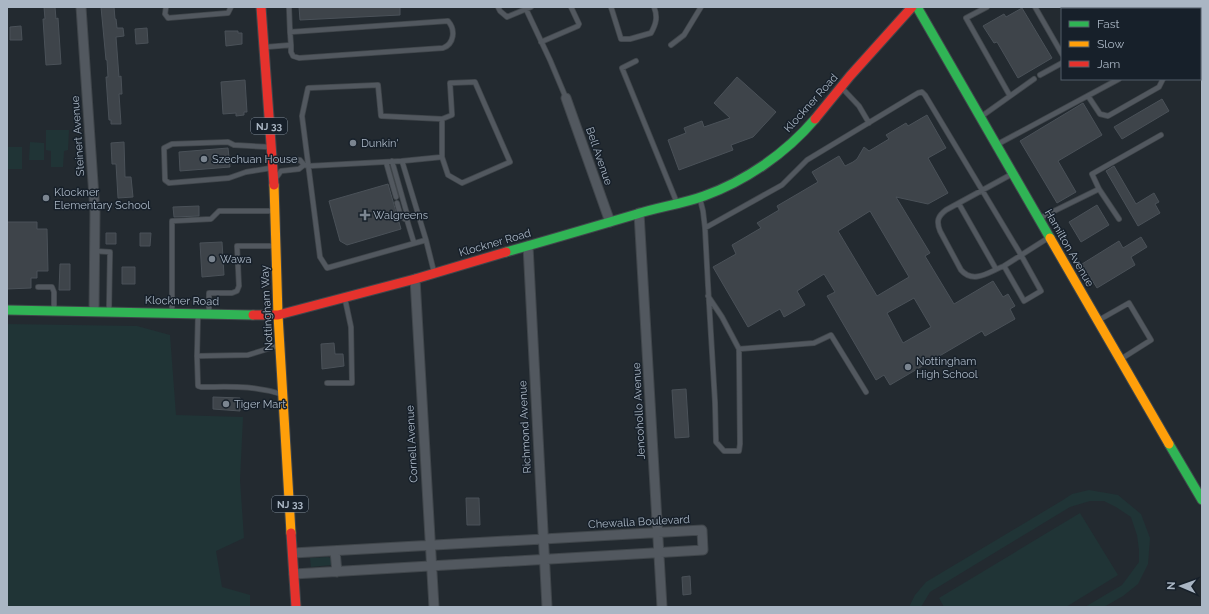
<svg xmlns="http://www.w3.org/2000/svg" width="1209" height="614" font-family="Raleway,sans-serif">
<rect width="100%" height="100%" fill="#232a30"/>
<!-- green -->
<path fill="#203436" d="M46 130H69L68 150 64 151 63 167H51V151L46 150Z
M30 142 44 143V160H29Z
M7 147H22V169H7Z
M7 324 137 326 170 335 176 415 243 417 240 480 244 538 216 551 222 587 250 595V607H7Z
M1089 490 1118 495 1141 514 1150 538 1148 564 1138 584 1123 596 1104 607H1085L1122 585 1128 577 1139 562V550L1137 535 1131 517 1116 507 1104 501H1090L1070 507 930 592 921 607H909L915 595 926 582 1063 500 1072 494Z
M1080 513 1118 575 1066 607H944L939 598Z
M328 557 332 559V564L331 565 311 567 310 558Z"/>
<!-- building -->
<path fill="#3e444a" stroke="#4a5158" fill-rule="evenodd" d="M44 7H55L56 19 58 18 61 64 46 65 43 19H45Z
M101 7H114L115 19H116L117 28H123L124 36 116 37 119 77 121 76 122 94H119L121 124H111V120H109L106 77H108L107 60H106Z
M299 7H400V15L300 20Z
M1022 8 1052 58 1018 78 997 42 994 43 983 26 1004 14 1006 17Z
M21 26 22 40H10V27Z
M147 28 148 43 136 44 135 29Z
M225 31H238V33H242V44L226 46Z
M737 77 776 112 753 137 731 145 733 150 679 170 668 140 686 133 684 128 702 121 704 127 730 118 714 103Z
M245 80 247 112H244V115L236 116V113L223 114 221 82Z
M1162 99 1169 111 1122 139 1114 127Z
M1083 103 1102 135 1058 161 1076 192 1057 203 1020 141Z
M927 115 946 148 928 158 948 193 928 204 896 197 930 253 925 256 954 304 993 281 1003 297 1008 294 1015 306 1010 309 1015 319 985 336 982 331 890 385 884 375 876 380 827 296 835 292 824 274 797 291 805 305 784 317 780 309 748 327 713 267 736 254 732 245 761 228 757 223 779 210 777 206 818 182 812 172 839 156 845 166 853 162 857 159 864 147 869 151 889 139 886 135 906 123 908 126ZM870 211 909 277 877 296 838 231ZM914 298 931 327 903 343 887 313Z
M124 142 125 177H131L133 197 118 198 116 164H112L111 143Z
M228 148 230 167 180 171 179 152Z
M1114 166 1136 204 1154 193 1159 202 1155 204 1160 213 1138 226 1106 171Z
M388 184 401 229 347 245 340 241 329 201Z
M1097 205 1109 225 1081 242 1069 222Z
M199 206V216L174 217 173 207Z
M7 222H37V229H47L48 271H37V278H31V288L7 289Z
M106 233H116V244H106Z
M140 233H151L150 246H140Z
M1141 237 1147 247 1131 257 1135 265 1097 288 1082 264 1119 241 1123 248Z
M222 242 224 275 202 277 200 243Z
M60 264H70V290H59Z
M122 267H135V284H122Z
M334 343 335 354H343L344 366 322 369 321 344Z
M686 389 689 437 675 438 672 390Z
M213 397 240 398V411L213 409Z
M466 498H479L480 525H467Z
M690 576 691 594 683 595 682 577Z"/>
<g fill="none" stroke-linecap="round" stroke-linejoin="round">
<defs>
<path id="lane" d="M166 7 165 14 168 18 228 13 231 7
M289 7 290 32
M498 7 500 11 507 17 531 7
M525 7 550 60 566 98
M611 7 621 39H630L651 33C656 24 658 17 654 7
M987 7 966 18 1010 96
M1035 7 1062 54
M541 42 578 26 579 24 571 7
M671 45 684 35 701 7
M266 47 291 45V52L293 56 299 58 443 48C454 44 456 30 448 21L290 32 291 45
M636 61 622 68 677 203
M1040 75 1062 63
M842 88 859 106 869 123
M1088 96 1100 114 1108 116 1159 87 1163 79
M982 116 1034 79
M998 144 1119 79
M269 147 234 145 228 142 172 144 164 148 165 180 169 183 229 178 246 172 271 168
M274 161 300 160 304 165
M392 161 407 214V220L414 243
M386 162 396 197
M1012 174 946 210C938 216 936 221 940 231L961 270C974 285 990 271 1004 266L1048 238
M276 178 281 171 299 169 304 165 309 166 402 161
M700 199 703 211 705 228 708 285 715 402 716 442 724 451H739L740 444 739 349 722 317 708 296
M397 203 401 217 407 220
M959 204 996 269
M1040 218 1099 189
M1119 219 1099 189 1092 174 1161 135
M705 228 782 185 807 160 918 93 922 92 925 95 1021 255 1041 291 1024 301 1004 266
M426 240 327 268 320 257 302 116 308 88 378 85 381 116 442 119V157
M95 251 110 252 109 310
M434 272 426 240 402 161 442 157 448 175 462 183 510 162 475 82 450 83 452 115 442 119
M38 287H52L54 292V309
M172 311V221L211 219 219 211H273
M209 312V293H232L237 291 239 286 237 246H275
M198 314 197 356 248 355 277 346
M1099 320 1129 303 1151 340 1121 359
M739 349 814 343 831 335 866 392
M197 356 198 386 201 387C230 387 253 385 281 394
M327 383H352L351 327 345 299"/>
<path id="street" d="M81 7 95 212 94 311
M566 98 610 222
M639 213 662 607
M528 246 547 607
M415 279 434 607
M335 551 337 572
M293 553 702 530 703 550 294 574"/>
<path id="fast" d="M917 7 1050 238
M506 252C549 240 593 227 637 214 659 207 682 204 704 196 746 181 786 153 815 119
M7 310 253 315
M1169 444 1202 500"/>
<path id="slow" d="M274 185 278 315 291 533
M1050 238 1169 444"/>
<path id="jam" d="M261 7 274 185
M815 119 850 76 912 7
M253 315H278L415 279 506 252
M291 533 296 607"/>
</defs>
<!-- lane casing -->
<use href="#lane" stroke="#40464b" stroke-width="6"/>
<!-- street casing -->
<use href="#street" stroke="#40464b" stroke-width="11"/>
<!-- fast casing -->
<use href="#fast" stroke="#40464b" stroke-width="11"/>
<!-- slow casing -->
<use href="#slow" stroke="#40464b" stroke-width="11"/>
<!-- jam casing -->
<use href="#jam" stroke="#40464b" stroke-width="11"/>
<!-- lane -->
<use href="#lane" stroke="#52585f" stroke-width="4.5"/>
<!-- street -->
<use href="#street" stroke="#52585f" stroke-width="9"/>
<!-- fast -->
<use href="#fast" stroke="#30b455" stroke-width="9"/>
<!-- slow -->
<use href="#slow" stroke="#ff9f0a" stroke-width="9"/>
<!-- jam -->
<use href="#jam" stroke="#e5322d" stroke-width="9"/>
</g>
<!-- markers -->
<g fill="#7b8590" stroke="#17202a" stroke-width="1.5">
<circle cx="353" cy="143" r="4"/>
<circle cx="204" cy="159" r="4"/>
<circle cx="46" cy="198" r="4"/>
<path d="M363 209h4v4h4v4h-4v4h-4v-4h-4v-4h4z"/>
<circle cx="212" cy="259" r="4"/>
<circle cx="908" cy="367" r="4"/>
<circle cx="226" cy="404" r="4"/>
</g>
<g text-anchor="middle" dominant-baseline="central" stroke-width="3" stroke-linejoin="round" paint-order="stroke">
<!-- shield labels -->
<g fill="#17202a" stroke="#7e8996" stroke-width="1">
<rect x="251" y="118" width="36" height="16" rx="3"/>
<rect x="272" y="496" width="36" height="16" rx="3"/>
</g>
<g font-size="10" font-weight="bold" fill="#aab6c4">
<text x="269" y="126">NJ 33</text>
<text x="290" y="504">NJ 33</text>
</g>
<!-- street labels -->
<g font-size="11" fill="#aab6c4" stroke="#17202a">
<text transform="translate(811 103) rotate(-48)">Klockner Road</text>
<text transform="translate(78 136) rotate(-94)">Steinert Avenue</text>
<text transform="translate(599 156) rotate(71)">Bell Avenue</text>
<text transform="translate(495 243) rotate(-16)">Klockner Road</text>
<text transform="translate(1069 248) rotate(60)">Hamilton Avenue</text>
<text transform="translate(182 301) rotate(1)">Klockner Road</text>
<text transform="translate(267 308) rotate(-93)">Nottingham Way</text>
<text transform="translate(639 411) rotate(-93)">Jencohollo Avenue</text>
<text transform="translate(525 427) rotate(-93)">Richmond Avenue</text>
<text transform="translate(412 444) rotate(-93)">Cornell Avenue</text>
<text transform="translate(639 522) rotate(-3)">Chewalla Boulevard</text>
</g>
<!-- poi labels -->
<g font-size="11" fill="#aab6c4" stroke="#17202a" text-anchor="start">
<text x="361" y="143">Dunkin'</text>
<text x="212" y="159">Szechuan House</text>
<text x="54" y="192">Klockner<tspan x="54" dy="13">Elementary School</tspan></text>
<text x="373" y="215">Walgreens</text>
<text x="220" y="259">Wawa</text>
<text x="916" y="361">Nottingham<tspan x="916" dy="13">High School</tspan></text>
<text x="234" y="404">Tiger Mart</text>
</g>
</g>
<!-- border -->
<rect width="1209" height="614" fill="none" stroke="#aab6c4" stroke-width="16"/>
<!-- legend -->
<rect x="1061" y="8" width="140" height="72" fill="#17202a" stroke="#525c68"/>
<rect x="1069" y="21" width="20" height="6" fill="#30b455" stroke="#525c68"/>
<text x="1097" y="28" font-size="12" fill="#aab6c4">Fast</text>
<rect x="1069" y="41" width="20" height="6" fill="#ff9f0a" stroke="#525c68"/>
<text x="1097" y="48" font-size="12" fill="#aab6c4">Slow</text>
<rect x="1069" y="61" width="20" height="6" fill="#e5322d" stroke="#525c68"/>
<text x="1097" y="68" font-size="12" fill="#aab6c4">Jam</text>
<!-- north arrow -->
<g transform="translate(1181 586) rotate(272)" stroke="#17202a" stroke-width="3" paint-order="stroke">
<path d="M0-3L7 15L0 10L-7 15Z" fill="#aab6c4"/>
<text y="-6" font-size="11" font-weight="bold" text-anchor="middle" fill="#aab6c4">N</text>
</g>
</svg>
